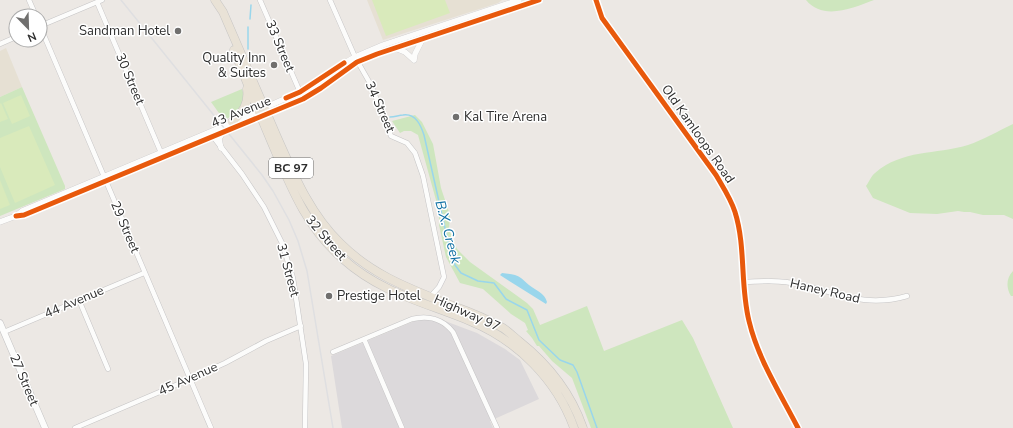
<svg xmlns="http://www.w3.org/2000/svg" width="1013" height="428" font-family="'Nunito Sans',sans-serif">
<rect width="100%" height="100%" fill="#ece8e4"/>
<!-- industrial -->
<path fill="#dcd9db" d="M429 315 477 333 505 349 520 360 539 399 490 421 493 428H342L331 356Z"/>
<!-- education -->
<path fill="#e6e0d3" d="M367 0H502L498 3 383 40Z
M6 48 22 87 0 97V51Z"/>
<!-- green -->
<path fill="#cee6be" d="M806 0H874C853 8 823 21 806 0Z
M22 87 65 186V189L0 216V97Z
M242 89C248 104 237 115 224 120L211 102Z
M415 115 422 122 433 144 441 188 450 215 449 229 457 249 470 262 527 303 533 309 540 325 587 306 604 351 682 320 693 338 733 428H591L572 378 552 361 539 346H537L532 338 526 331 528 330 525 323 511 314 483 289 460 283 446 257 439 225V211L418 135 411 131H404L400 133 392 121Z
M1013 124V219L1004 215H983L970 212H964L958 211 937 214 910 213 873 198 866 186C869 182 871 176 875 173 903 149 935 155 968 145 983 140 998 131 1013 124Z
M1013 271V296H1011C1006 288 1006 278 1013 271Z"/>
<!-- pitch -->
<path fill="#d9eabb" d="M372 0H445L450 13 386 36Z
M21 95 30 116 12 124 3 103Z
M1 103 8 119 0 122V104Z
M29 126 55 185 15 203 0 167V138Z
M0 180 10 205 0 209Z"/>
<!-- water -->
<path fill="#99d6ec" d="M502 273C509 274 516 274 521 278 524 280 526 283 529 285 535 290 545 293 547 302L546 304 503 277 500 275Z"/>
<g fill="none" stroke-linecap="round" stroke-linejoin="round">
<!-- stream -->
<path stroke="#99d6ec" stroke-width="1.5" d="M250 19 251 5
M248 49V27
M390 117C395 117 399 115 403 115 416 113 421 126 424 135L449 246 455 265 461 273 478 281 494 283 506 299 527 310 539 340 560 360 573 365 577 372 597 428"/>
<defs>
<path id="minor" d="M29 0 36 16
M260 0 303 99
M330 0 355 57 371 85 391 136 407 143 415 153 423 176 444 277 439 287 430 297
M97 2 162 155
M40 26 211 428
M40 26 102 0
M0 44 16 37
M211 134 242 174 264 207 282 243 293 278 306 364 305 428
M743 282C762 281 780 280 798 284 838 293 865 308 907 296
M79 300 108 369
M4 332 144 273
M364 339 402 428
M333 352 412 319C428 315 443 319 453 332L497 428
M75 428 190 379 225 363 266 341 301 326"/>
<path id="tertiary" d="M596 0 602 18 716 175C723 187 731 199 735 212 746 247 740 285 749 321 758 359 780 393 798 428
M395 48 405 52 414 60
M414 60 415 54 423 38
M221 148 219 139 223 132
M16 216 24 215 303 99 321 88 357 62 377 54 539 0
M0 222 16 216 22 211 210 132 300 92 341 65 355 57 383 45 519 0"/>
<path id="secondary" d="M0 323 45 428"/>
<path id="trunk" d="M215 0 223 12C241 54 259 96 277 137 294 175 310 214 340 243 373 276 411 289 453 306 470 312 487 319 503 328 509 332 514 337 519 341 548 364 571 393 583 428
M234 50C247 83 260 115 274 148 292 190 308 229 343 259 381 293 424 302 470 321 517 340 557 380 574 428
M232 122C243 112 249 104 247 89"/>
</defs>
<!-- minor casing -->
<use href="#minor" stroke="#c5c4c5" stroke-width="5.5"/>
<!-- tertiary casing -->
<use href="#tertiary" stroke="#c5c4c5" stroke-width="6"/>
<!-- secondary casing -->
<use href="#secondary" stroke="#c5c4c5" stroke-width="7"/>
<!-- trunk casing -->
<use href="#trunk" stroke="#c6c5c4" stroke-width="9"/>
<!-- minor -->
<use href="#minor" stroke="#fcfcfb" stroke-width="4.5"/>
<!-- tertiary -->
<use href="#tertiary" stroke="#fcfcfb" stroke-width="5.5"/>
<!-- secondary -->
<use href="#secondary" stroke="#fcfcfb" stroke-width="6"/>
<!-- trunk -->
<use href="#trunk" stroke="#e9e2d6" stroke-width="8"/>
<!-- rail -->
<path stroke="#dfdfe1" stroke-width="1.5" d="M121 0 262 175 273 191 289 220 298 241 307 271 333 428"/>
<defs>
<path id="cycleway" d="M596 0 602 18 716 175C723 187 731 199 735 212 746 247 740 285 749 321 758 359 780 393 798 428
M286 98 300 92 344 63
M16 216 24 215 303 99 321 88 357 62 377 54 539 0"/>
</defs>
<!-- cycleway casing -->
<use href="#cycleway" stroke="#fff" stroke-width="8"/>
<!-- cycleway -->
<use href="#cycleway" stroke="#e8590c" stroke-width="5"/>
</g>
<!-- markers -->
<g fill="#706f6e" stroke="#fff" stroke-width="1.5">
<circle cx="178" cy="31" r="4"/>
<circle cx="274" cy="65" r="4"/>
<circle cx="456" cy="117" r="4"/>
<circle cx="329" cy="296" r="4"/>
</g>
<g text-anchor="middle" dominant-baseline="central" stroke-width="3" stroke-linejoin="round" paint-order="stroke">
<!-- shield labels -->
<rect fill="#fff" stroke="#6d6d6d" stroke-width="1" x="269" y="158" width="44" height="20" rx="3"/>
<g font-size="12" font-weight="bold" fill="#2e2e2e">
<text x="291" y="168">BC 97</text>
</g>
<!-- poi labels -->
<g font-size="13" fill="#2e2e2e" stroke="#fff" text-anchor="end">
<text x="170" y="31">Sandman Hotel</text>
<text x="266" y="58">Quality Inn<tspan x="266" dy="15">&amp; Suites</tspan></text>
<text x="464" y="117" text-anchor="start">Kal Tire Arena</text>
<text x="337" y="296" text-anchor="start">Prestige Hotel</text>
</g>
<!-- street labels -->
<g font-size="13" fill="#2e2e2e" stroke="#fff">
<text transform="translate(280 46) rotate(67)">33 Street</text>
<text transform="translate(130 79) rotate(67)">30 Street</text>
<text transform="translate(380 107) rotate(66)">34 Street</text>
<text transform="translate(241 112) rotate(-22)">43 Avenue</text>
<text transform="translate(698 134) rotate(55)">Old Kamloops Road</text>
<text transform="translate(125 227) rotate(67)">29 Street</text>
<text transform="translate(326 238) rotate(49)">32 Street</text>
<text transform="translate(288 270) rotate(75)">31 Street</text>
<text transform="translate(825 291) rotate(13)">Haney Road</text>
<text transform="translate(74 302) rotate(-23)">44 Avenue</text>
<text transform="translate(467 313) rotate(24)">Highway 97</text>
<text transform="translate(188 379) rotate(-24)">45 Avenue</text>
<text transform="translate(24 380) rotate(67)">27 Street</text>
</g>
<!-- water labels -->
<g font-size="14" font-style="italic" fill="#0d6fa3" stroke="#fff">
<text transform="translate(448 232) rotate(75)">B.X. Creek</text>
</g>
</g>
<!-- north arrow -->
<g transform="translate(28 28) rotate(157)"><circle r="19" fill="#ffffff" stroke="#ababab"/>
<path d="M0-3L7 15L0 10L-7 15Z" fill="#706f6e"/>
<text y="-6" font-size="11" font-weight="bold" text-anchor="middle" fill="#2e2e2e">N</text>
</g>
</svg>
